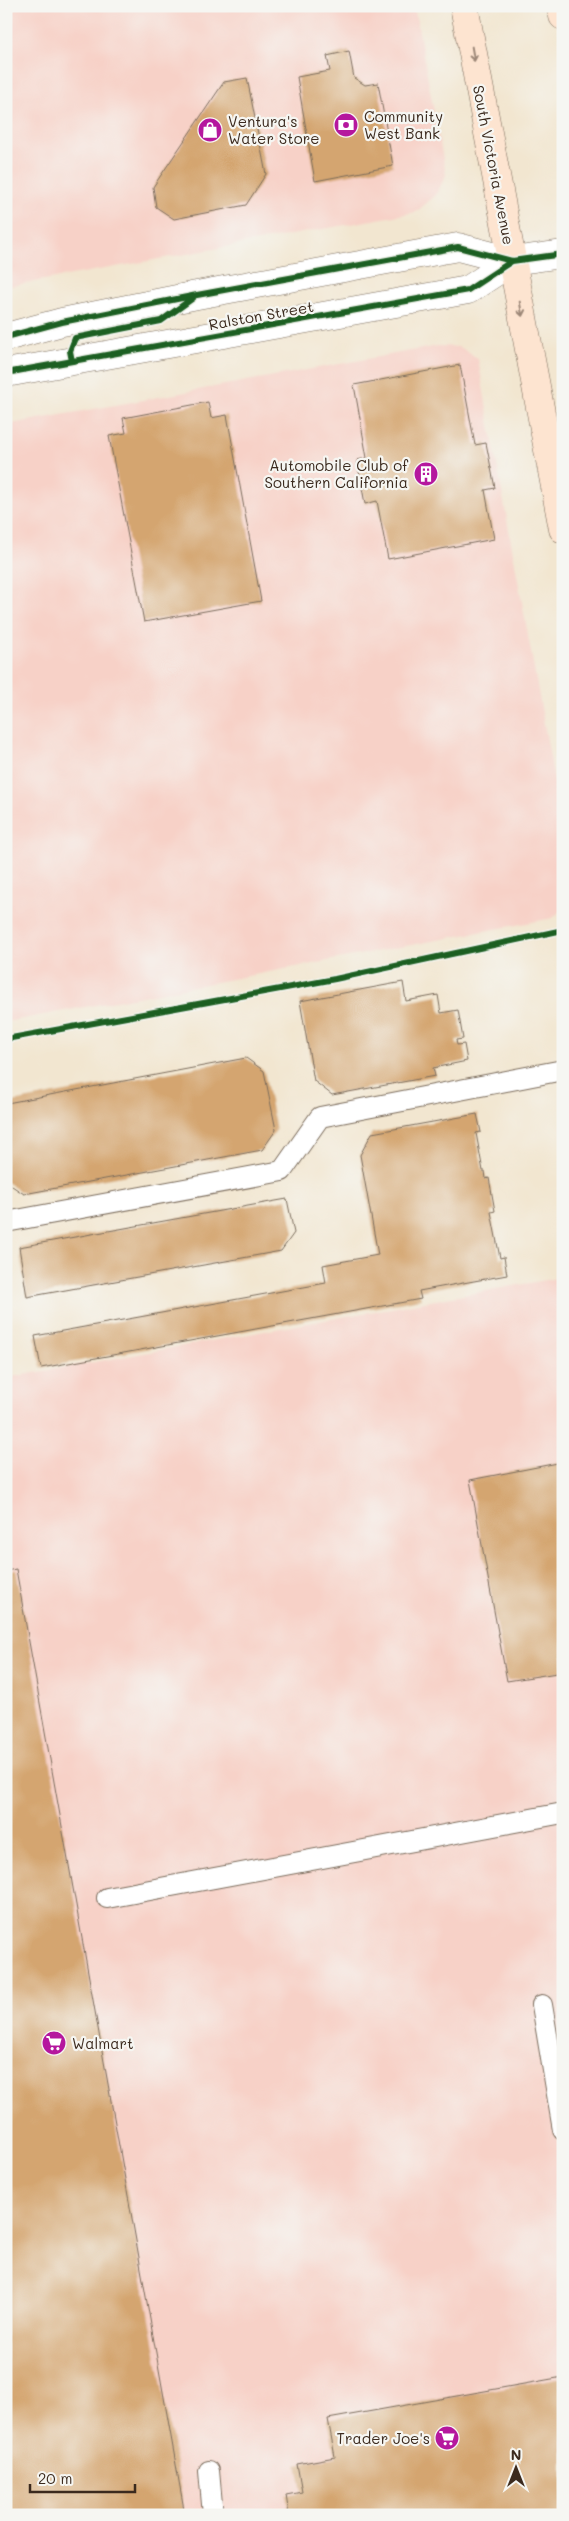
<svg xmlns="http://www.w3.org/2000/svg" width="569" height="2521" font-family="Mali,sans-serif">
<rect width="100%" height="100%" fill="#f6f6f2"/>
<filter id="ink" filterUnits="userSpaceOnUse"><feTurbulence type="fractalNoise" baseFrequency=".02" numOctaves="2"/><feDisplacementMap in="SourceGraphic" scale="10" xChannelSelector="R" yChannelSelector="G"/><feConvolveMatrix kernelMatrix="1 2 1 2 8 2 1 2 1" color-interpolation-filters="sRGB"/></filter>
<filter id="wash" filterUnits="userSpaceOnUse"><feTurbulence type="fractalNoise" baseFrequency=".0096" numOctaves="4" result="noise"/><feDisplacementMap in="SourceGraphic" scale="20" xChannelSelector="R" yChannelSelector="G"/><feGaussianBlur stdDeviation="1.12" result="paint"/><feColorMatrix in="noise" values="0 0 0 0 0 0 0 0 0 0 0 0 0 0 0 0 0 1.4 0 .05"/><feComposite in="paint" operator="in"/></filter>
<g filter="url(#wash)">
<rect width="100%" height="100%" fill="#f2e6d0"/>
<!-- built -->
<path fill="#f7d1c7" d="M6 6H414L446 175 436 195 416 212 6 287Z
M438 346 460 347 478 359 563 829V908L553 918 6 1022V425Z
M563 1277V2515H6V1378Z"/>
<g id="blocks">
<!-- building -->
<path fill="#d4a56f" d="M349 51 354 78 365 85 378 83 393 166 315 181 297 77 330 71 327 56Z
M247 78 266 174 246 205 174 219 156 207 153 187 224 82Z
M460 365 475 445 486 443 495 488 485 490 494 539 388 559 377 501 365 504 357 460 367 458 354 385Z
M208 402 211 418 227 415 261 601 144 622 109 436 126 433 123 418Z
M403 982 406 1001 438 995 441 1013 458 1010 463 1039 456 1040 457 1045 464 1044 467 1061 433 1068 435 1076 332 1095 314 1081 300 1001Z
M246 1058 264 1071 276 1130 262 1150 24 1194 6 1182 7 1103Z
M477 1114 481 1132 476 1133 483 1171H485L486 1179 489 1178 495 1211 491 1212 500 1258 504 1257 507 1275 419 1291 421 1299 41 1368 35 1336 326 1283 323 1265 378 1255 360 1155 372 1133Z
M287 1199 294 1233 281 1251 27 1297 19 1247Z
M563 1462V1672L507 1681 470 1480Z
M16 1569 185 2515H6V1571Z
M563 2036V2070L556 2038Z
M563 2377V2515H289L286 2495 302 2492 297 2464 335 2457 328 2419Z"/>
</g>
</g>
<g filter="url(#ink)">
<use href="#blocks" fill-opacity="0" stroke="#7b6c5c" stroke-width="1"/>
<g fill="none" stroke-linecap="round" stroke-linejoin="round">
<defs>
<path id="service" d="M6 1222 282 1171 320 1117 563 1070
M107 1898 563 1813
M542 2005 563 2130
M209 2471 213 2515"/>
<path id="tertiary" d="M6 337 62 322 197 295 458 247 512 261 563 254
M6 373 468 290 512 261"/>
<path id="secondary" d="M464 6 563 529
M561 6 563 16"/>
</defs>
<!-- service casing -->
<use href="#service" stroke="#7b6c5c" stroke-width="22"/>
<!-- tertiary casing -->
<use href="#tertiary" stroke="#7b6c5c" stroke-width="29"/>
<!-- secondary casing -->
<use href="#secondary" stroke="#7b6c5c" stroke-width="29"/>
<!-- service -->
<use href="#service" stroke="#fff" stroke-width="20"/>
<!-- tertiary -->
<use href="#tertiary" stroke="#fff" stroke-width="28"/>
<!-- secondary -->
<use href="#secondary" stroke="#fde4d0" stroke-width="28"/>
<defs>
<path id="cycleway" d="M6 337 62 322 197 295 458 247 512 261 563 254
M72 361 70 351 75 338 161 321 193 298
M6 373 468 290 512 261
M6 1039 335 979 563 930"/>
</defs>
<!-- cycleway casing -->
<use href="#cycleway" stroke="#f6f6f2" stroke-width="9"/>
<!-- cycleway -->
<use href="#cycleway" stroke="#1b5e20" stroke-width="6"/>
</g>
<!-- one-way arrows -->
<defs><path id="oneway-shaft" d="M-6 0H5M1.5-3L5.5 0L1.5 3" fill="none" stroke-width="1.6" stroke-linecap="round" stroke-linejoin="round" transform="scale(1.25)"/></defs>
<g stroke="#9c8777">
<use href="#oneway-shaft" transform="translate(473 54) rotate(80)"/>
<use href="#oneway-shaft" transform="translate(521 309) rotate(80)"/>
</g>
</g>
<!-- icons -->
<defs>
<symbol id="bank-disc" viewBox="-11 -11 22 22"><circle r="9.5" fill="#b5179e" stroke="#f6f6f2"/><path d="M-6-4H6V4H-6ZM0-2.3a2.3 2.3 0 1 0 0 4.6a2.3 2.3 0 1 0 0-4.6Z" fill="#fff"/></symbol>
<symbol id="shop-disc" viewBox="-11 -11 22 22"><circle r="9.5" fill="#b5179e" stroke="#f6f6f2"/><path d="M-5-2.5h2.3a2.7 3.5 0 0 1 5.4 0H5L5.5 6h-11ZM-1.5-2.5h3a1.5 2.3 0 0 0-3 0Z" fill="#fff"/></symbol>
<symbol id="building-disc" viewBox="-11 -11 22 22"><circle r="9.5" fill="#b5179e" stroke="#f6f6f2"/><path d="M-4-6H4V6H1V3H-1V6H-4ZM-2.5-4.3h1.7v1.8h-1.7ZM.8-4.3h1.7v1.8H.8ZM-2.5-1h1.7V.8h-1.7ZM.8-1h1.7V.8H.8Z" fill="#fff"/></symbol>
<symbol id="supermarket-disc" viewBox="-11 -11 22 22"><circle r="9.5" fill="#b5179e" stroke="#f6f6f2"/><path d="M-6-5.5h2.5l.6 2H6L4.5 2H-2.5L-4.4-4H-6ZM-1.5 3.2a1.3 1.3 0 1 0 .1 0ZM3 3.2a1.3 1.3 0 1 0 .1 0Z" fill="#fff"/></symbol>
</defs>
<g fill-rule="evenodd">
<use href="#bank-disc" x="332" y="111" width="28" height="28"/>
<use href="#shop-disc" x="196" y="116" width="28" height="28"/>
<use href="#building-disc" x="412" y="460" width="28" height="28"/>
<use href="#supermarket-disc" x="40" y="2029" width="28" height="28"/>
<use href="#supermarket-disc" x="433" y="2424" width="28" height="28"/>
</g>
<g text-anchor="middle" dominant-baseline="central" stroke-width="4.5" stroke-linejoin="round" paint-order="stroke">
<!-- poi labels -->
<g font-size="15" fill="#3b2a1e" stroke="#f6f6f2" text-anchor="start">
<text x="364" y="116">Community<tspan x="364" dy="17">West Bank</tspan></text>
<text x="228" y="121">Ventura's<tspan x="228" dy="17">Water Store</tspan></text>
<text x="408" y="465" text-anchor="end">Automobile Club of<tspan x="408" dy="17">Southern California</tspan></text>
<text x="72" y="2043">Walmart</text>
<text x="430" y="2438" text-anchor="end">Trader Joe's</text>
</g>
<!-- street labels -->
<g font-size="15" fill="#3b2a1e" stroke="#f6f6f2">
<text transform="translate(494 165) rotate(79)">South Victoria Avenue</text>
<text transform="translate(261 315) rotate(-10)">Ralston Street</text>
</g>
</g>
<!-- margin -->
<rect width="569" height="2521" fill="none" stroke="#f6f6f2" stroke-width="25"/>
<!-- north arrow -->
<g transform="translate(516 2468)" stroke="#f6f6f2" stroke-width="4" paint-order="stroke">
<path d="M0-4L9 19L0 12L-9 19Z" fill="#3b2a1e"/>
<text y="-8" font-size="14" font-weight="bold" text-anchor="middle" fill="#3b2a1e">N</text>
</g>
<!-- scale -->
<path d="M30 2484v8h105v-8" fill="none" stroke="#3b2a1e" stroke-width="2.5"/>
<text x="38" y="2484" font-size="15" fill="#3b2a1e" stroke="#f6f6f2" stroke-width="4" paint-order="stroke">20 m</text>
</svg>
